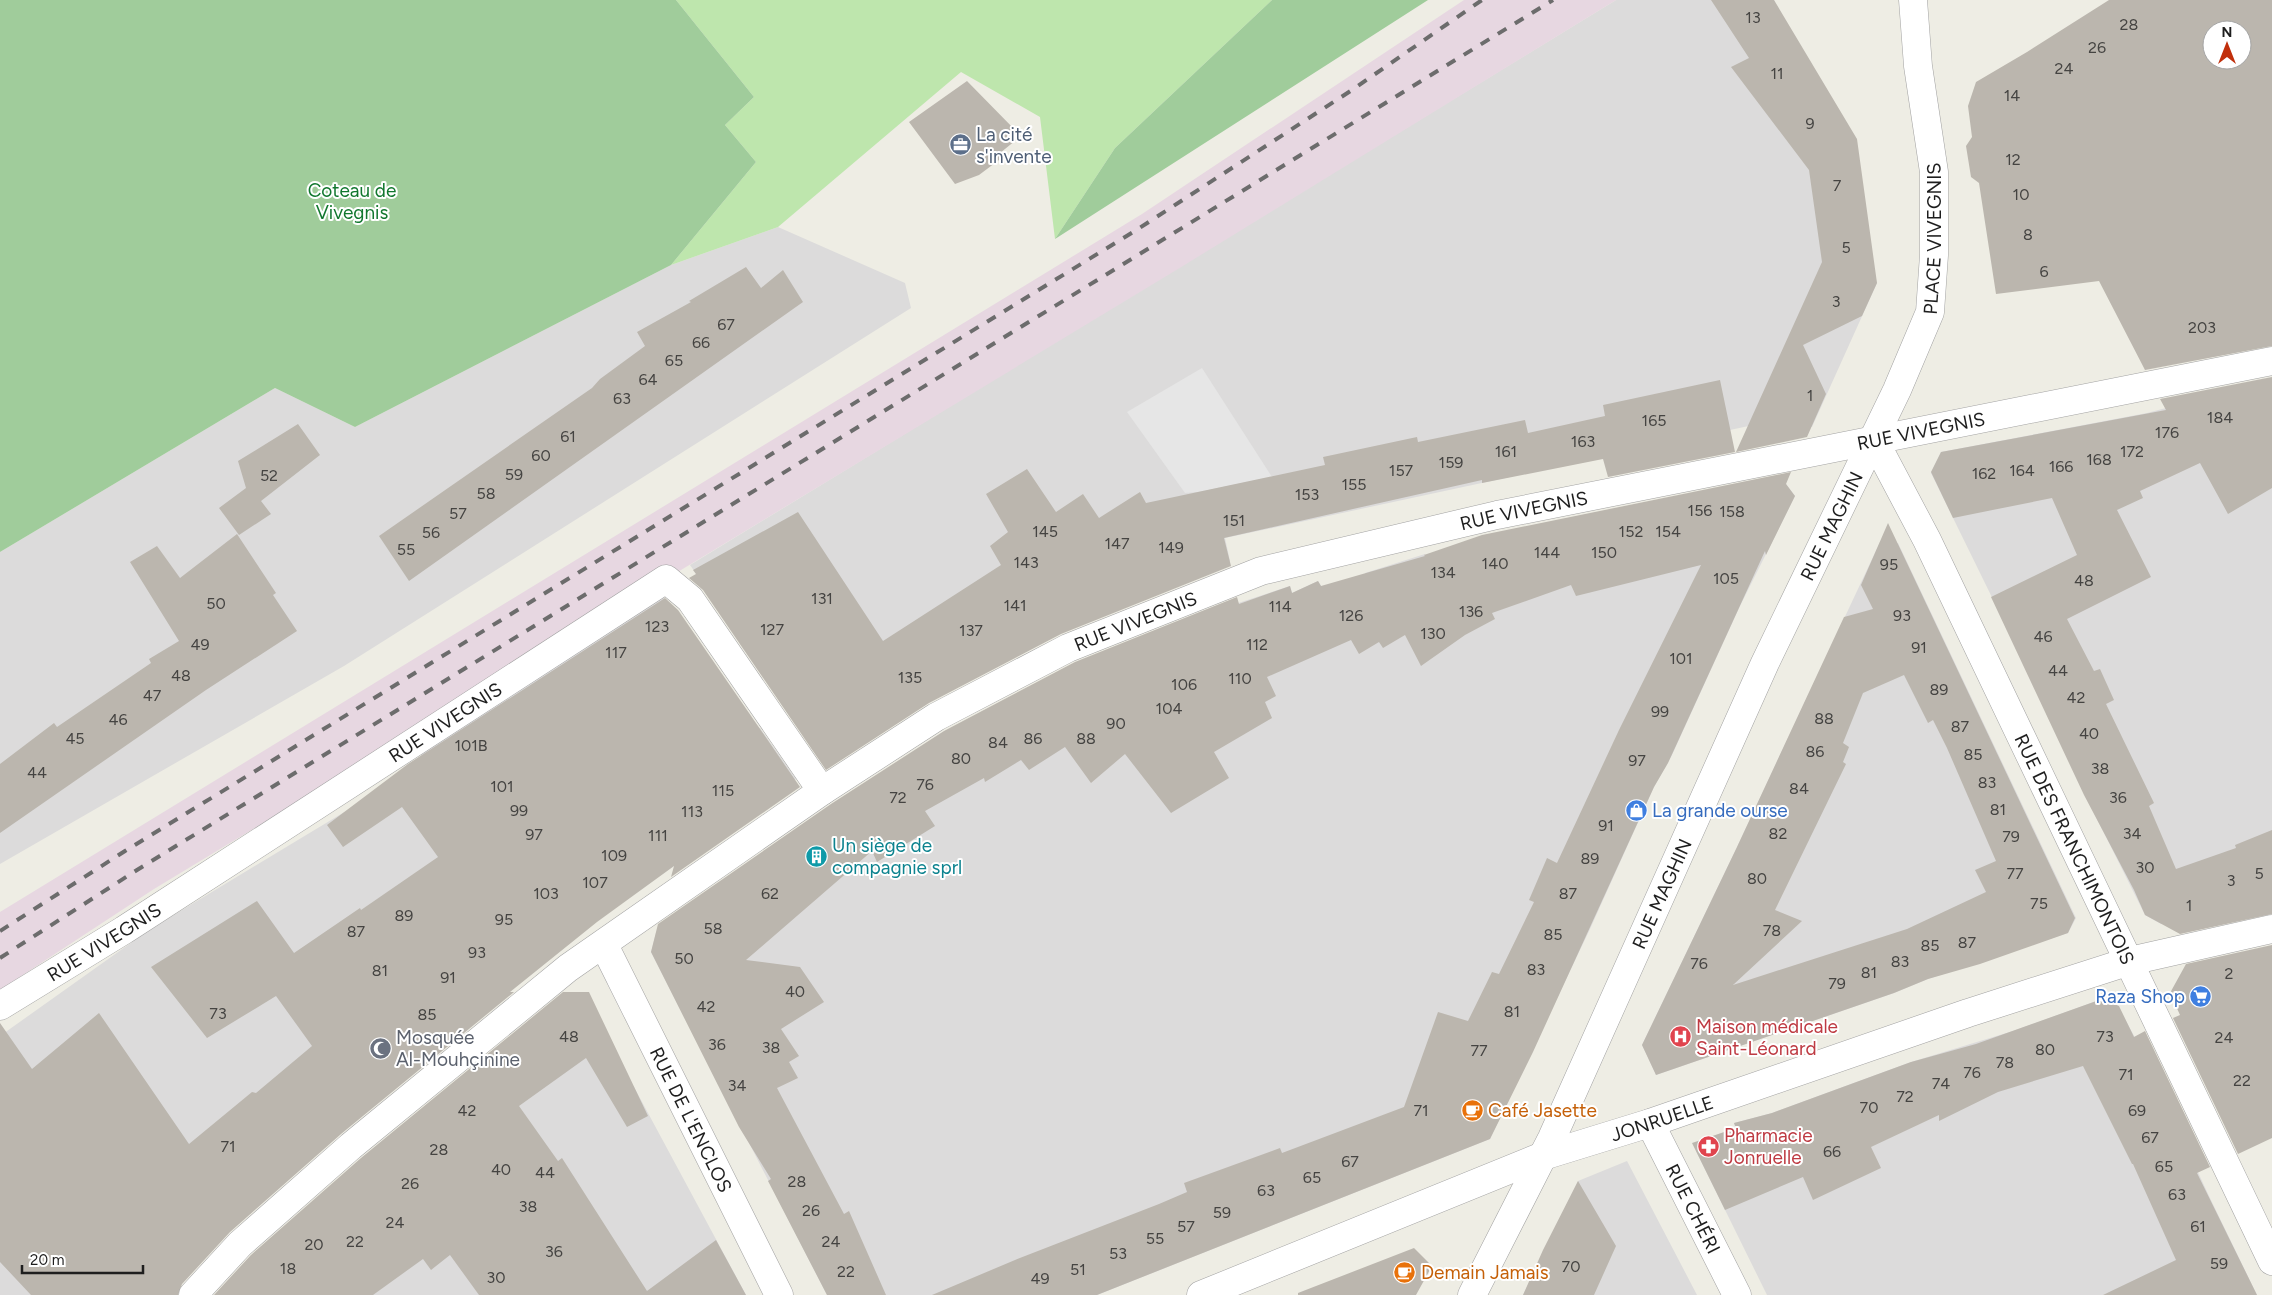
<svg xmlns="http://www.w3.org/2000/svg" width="2272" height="1295" font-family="Figtree,sans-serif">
<rect width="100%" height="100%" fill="#eeede4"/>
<!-- residential -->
<path fill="#dcdbdb" d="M1616 0H1774L1877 283 1812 427 1758 424 1225 538 1230 561 797 718 690 565Z
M778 227 905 283 911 308 344 666 0 864V552L275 388 355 427 671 265Z
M2272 380V898L2161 924 2145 915 2087 799 2008 630 1931 473 1941 452 2147 413Z
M1783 480 1795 496 1740 606 1672 755 1654 787 1590 929 1490 1139 1097 1295H827L651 952 656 933 1226 607 1290 586 1292 593 1318 581 1325 592 1367 576 1365 573 1425 554 1426 558Z
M1880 542 1898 543 2076 918 2068 933 1928 979 1894 993 1656 1075 1642 1045 1737 847Z
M661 594 756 728H760L796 779 521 975 158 1295H0V1036L149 930 346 811 424 759 416 748Z
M2102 999 2118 1006 2139 1045 2209 1196 2257 1295H1767L1696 1151 1702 1140 1735 1128 1734 1123 1772 1113 1911 1062 2013 1031Z
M534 1021 634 1087 746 1295H220Z
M1627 1161 1697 1295H1523L1578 1181Z"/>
<!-- industrial -->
<path fill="#e7d7e1" d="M1464 0H1616L1178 269 154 889 0 990V912L1142 214Z"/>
<!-- grass -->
<path fill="#bee6ad" d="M676 0H1272L1115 148 1055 239 1040 117 961 72 778 227 671 265 756 162 725 125 754 97Z"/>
<!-- forest -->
<path fill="#a0cc9b" d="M0 0H676L754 97 725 125 756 162 671 265 355 427 275 388 0 552Z
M1272 0H1428L1055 239 1115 148Z"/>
<!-- parking -->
<path fill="#e6e6e6" d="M1202 368 1272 477 1198 492 1185 493 1127 412Z"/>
<!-- building -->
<path fill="#bbb6ae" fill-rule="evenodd" d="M1711 0H1774L1857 139 1877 283 1862 316 1803 345 1826 394 1807 437 1736 452 1822 262 1809 170 1731 67 1749 58Z
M2109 0H2272V346L2145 370 2099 281 1996 294 1979 183 1971 177 1966 146 1972 137 1968 106 1976 82 2027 52ZM2212 30H2242V60H2212Z
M967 81 1021 136 1000 153 1003 157 979 175 955 184 909 122Z
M746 267 761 288 783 270 803 302 409 581 379 536 592 388 600 379 645 346 637 332 691 302 689 301Z
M2272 377V488L2228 514 2200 463 2140 491 2143 498 2117 510 2151 577 2067 619 2094 671 2100 669 2114 700 2106 704 2154 803 2149 806 2176 869 2236 848 2235 845 2272 830V914L2180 934 2145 915 2134 890 2084 795 1991 597 2077 555 2052 498 1953 518 1931 472 1941 452 2166 410 2160 399Z
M1720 380 1735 452 1608 477 1603 459 1482 483V480L1224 538 1231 566 1061 634 929 703 826 770 703 590 689 578 696 574 693 570 798 512 883 641 1001 565 990 546 1008 532 986 494 1027 469 1056 512 1083 494 1099 518 1140 492 1146 503 1325 465 1323 457 1417 437 1418 442 1525 420 1528 433 1605 416 1603 405Z
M298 424 320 455 261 501 271 514 239 535 219 508 246 488 238 461Z
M1791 472 1786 484 1795 496 1766 555 1765 551 1668 763 1654 787 1533 1052 1490 1139 1097 1295H932L1015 1260 1159 1204 1187 1192 1184 1183 1280 1148 1282 1153 1404 1107 1438 1012 1468 1021 1492 972 1499 974 1534 902 1529 900 1547 858 1557 863 1619 730 1701 565 1576 596 1571 585 1492 613 1495 619 1465 635 1421 666 1405 635 1383 648 1379 642 1359 654 1351 640 1267 677 1276 696 1265 702 1272 718 1214 752 1229 778 1171 813 1125 754 1091 783 1065 747 1029 770 1021 760 985 782 984 778 925 811 935 826 877 862 872 851 746 960 800 967 824 1002 781 1029 799 1056 789 1062 798 1078 777 1088 844 1214 849 1211 886 1295H827L768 1181 771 1179 739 1127 651 952 658 924 831 804 944 731 1075 662 1237 597 1239 604 1290 586 1292 593 1318 581 1321 586 1425 556 1424 555 1482 535Z
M1888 523 2075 918 2068 933 1980 964 1928 979 1894 993 1656 1075 1642 1045 1737 847 1844 617 1873 609 1861 585ZM1904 675 1928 723 1933 720 1947 748 1996 861 1975 870 1986 892 1907 929 1733 985 1802 921 1775 910 1846 764 1843 762 1849 747 1843 743 1863 693Z
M237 534 276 593 273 595 297 631 206 690 0 833V764L54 723 57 727 151 663 149 659 179 641 130 562 157 546 180 578Z
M665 598 678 610 800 787 671 877 674 866 597 922 510 992H514L341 1134 230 1232 182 1284 178 1295H31L0 1262V1023L32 1069 99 1013 189 1144 252 1092 256 1093 312 1046 276 996 207 1038 151 967 257 901 294 953 360 908 361 910 438 857 402 807 343 847 327 825 408 764Z
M2272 945V1138L2238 1154 2173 1018 2180 1015 2170 993 2186 964Z
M563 992H589L648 1116 627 1127 586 1058 519 1106 558 1161 562 1158 647 1291 716 1240 746 1295H479L450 1255 431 1270 423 1259 373 1295H214L251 1255 361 1158Z
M2102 999 2119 1006 2134 1037 2145 1031 2210 1167 2197 1173 2257 1295H2103L2176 1260 2133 1164H2132L2083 1066 1998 1092 1939 1121V1115L1871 1147 1881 1168 1813 1200 1803 1177 1725 1210 1692 1143 1736 1128 1734 1123 1772 1113 1911 1062 1976 1044Z
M1578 1181 1616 1246 1594 1295H1523L1543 1250Z
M1414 1248 1432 1266 1416 1295H1298V1293Z"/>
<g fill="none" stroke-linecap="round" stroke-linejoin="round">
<defs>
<g id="minor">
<path id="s1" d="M1873 438 1927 540 2272 1261"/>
<path id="s2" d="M604 945 779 1295"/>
<path id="s3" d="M0 1006 124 930 666 579 690 599 822 791"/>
<path id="s4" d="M1650 1123 1737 1295"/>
<path id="s5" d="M193 1295 240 1244 351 1146 568 968 822 791 936 717 1068 648 1261 571 1497 515 2272 361"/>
<path id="s6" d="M1201 1295 1543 1156 1650 1123 1968 1013 2130 961 2272 929"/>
<path id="s7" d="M1472 1295 1552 1138 1765 663 1897 390 1930 312 1934 255V172L1918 66 1913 0"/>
</g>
</defs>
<!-- minor casing -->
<use href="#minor" stroke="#a2a2a2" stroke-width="29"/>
<!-- minor -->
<use href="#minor" stroke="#fff" stroke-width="28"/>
<!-- rail -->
<path stroke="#6c6c6c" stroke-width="4" stroke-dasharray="10 10" stroke-linecap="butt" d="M0 931 125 851 1138 229 1352 90 1482 0
M0 958 137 870 1553 0"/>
</g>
<!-- icons -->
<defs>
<symbol id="office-disc" viewBox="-11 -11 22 22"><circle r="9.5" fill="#5c6f8a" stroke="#fff"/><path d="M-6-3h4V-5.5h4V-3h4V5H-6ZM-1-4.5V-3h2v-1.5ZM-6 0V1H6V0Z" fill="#fff"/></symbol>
<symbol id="shop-disc" viewBox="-11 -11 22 22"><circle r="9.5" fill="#3f7fe0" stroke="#fff"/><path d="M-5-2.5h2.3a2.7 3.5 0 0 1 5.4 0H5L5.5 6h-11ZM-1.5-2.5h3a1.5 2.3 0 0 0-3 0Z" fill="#fff"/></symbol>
<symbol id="building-disc" viewBox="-11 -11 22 22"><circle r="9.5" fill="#0f9aa8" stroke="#fff"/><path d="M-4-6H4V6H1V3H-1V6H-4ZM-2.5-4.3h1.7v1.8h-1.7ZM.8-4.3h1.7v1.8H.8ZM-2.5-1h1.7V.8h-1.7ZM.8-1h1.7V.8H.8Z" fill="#fff"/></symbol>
<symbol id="supermarket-disc" viewBox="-11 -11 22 22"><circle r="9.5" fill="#3f7fe0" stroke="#fff"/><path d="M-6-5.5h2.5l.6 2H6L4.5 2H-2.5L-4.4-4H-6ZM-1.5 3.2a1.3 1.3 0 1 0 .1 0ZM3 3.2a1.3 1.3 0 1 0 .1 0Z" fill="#fff"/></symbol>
<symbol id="hospital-disc" viewBox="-11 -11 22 22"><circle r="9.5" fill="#e0444e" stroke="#fff"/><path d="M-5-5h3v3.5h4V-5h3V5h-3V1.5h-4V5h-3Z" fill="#fff"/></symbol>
<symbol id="mosque-disc" viewBox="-11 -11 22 22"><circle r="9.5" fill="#6b7280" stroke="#fff"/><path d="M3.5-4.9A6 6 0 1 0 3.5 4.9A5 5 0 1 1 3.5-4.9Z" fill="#fff"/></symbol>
<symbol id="cafe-disc" viewBox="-11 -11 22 22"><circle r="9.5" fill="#e8710a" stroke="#fff"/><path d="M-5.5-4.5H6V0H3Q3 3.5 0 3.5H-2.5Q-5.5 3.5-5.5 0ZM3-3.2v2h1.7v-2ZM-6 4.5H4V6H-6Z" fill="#fff"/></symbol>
<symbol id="pharmacy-disc" viewBox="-11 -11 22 22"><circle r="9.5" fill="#e0444e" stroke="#fff"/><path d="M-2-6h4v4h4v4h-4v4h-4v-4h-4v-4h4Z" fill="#fff"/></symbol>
</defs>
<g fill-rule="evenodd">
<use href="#office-disc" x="948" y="132" width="25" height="25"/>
<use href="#shop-disc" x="1624" y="798" width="25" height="25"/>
<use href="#building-disc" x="804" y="844" width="25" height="25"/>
<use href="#supermarket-disc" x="2188" y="984" width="25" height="25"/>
<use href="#hospital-disc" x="1668" y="1024" width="25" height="25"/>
<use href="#mosque-disc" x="368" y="1036" width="25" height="25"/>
<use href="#cafe-disc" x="1460" y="1098" width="25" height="25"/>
<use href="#pharmacy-disc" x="1696" y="1134" width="25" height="25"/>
<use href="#cafe-disc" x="1392" y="1260" width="25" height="25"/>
</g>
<g text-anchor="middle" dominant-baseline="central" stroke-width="4" stroke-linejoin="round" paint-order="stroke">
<!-- number labels -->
<g font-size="16" fill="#454442">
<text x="1753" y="17">13</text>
<text x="2129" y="24">28</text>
<text x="2097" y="47">26</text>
<text x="2064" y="68">24</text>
<text x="1777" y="73">11</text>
<text x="2012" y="95">14</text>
<text x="1810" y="123">9</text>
<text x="2013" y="159">12</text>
<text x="1837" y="185">7</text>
<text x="2021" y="194">10</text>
<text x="2028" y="234">8</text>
<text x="1846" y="247">5</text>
<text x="2044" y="271">6</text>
<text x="1836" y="301">3</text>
<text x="726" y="324">67</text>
<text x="2202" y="327">203</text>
<text x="701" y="342">66</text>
<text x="674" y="360">65</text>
<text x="648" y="379">64</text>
<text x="1810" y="395">1</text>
<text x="622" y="398">63</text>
<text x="2220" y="417">184</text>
<text x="1654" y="420">165</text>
<text x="2167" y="432">176</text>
<text x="568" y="436">61</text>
<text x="1583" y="441">163</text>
<text x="1506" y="451">161</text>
<text x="2132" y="451">172</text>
<text x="541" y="455">60</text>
<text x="2099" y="459">168</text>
<text x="1451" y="462">159</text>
<text x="2061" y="466">166</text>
<text x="1401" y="470">157</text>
<text x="2022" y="470">164</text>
<text x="1984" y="473">162</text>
<text x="514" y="474">59</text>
<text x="269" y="475">52</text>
<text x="1354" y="484">155</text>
<text x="486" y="493">58</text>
<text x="1307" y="494">153</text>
<text x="1700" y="510">156</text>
<text x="1732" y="511">158</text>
<text x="458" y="513">57</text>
<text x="1234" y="520">151</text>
<text x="1045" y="531">145</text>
<text x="1631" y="531">152</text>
<text x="1668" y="531">154</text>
<text x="431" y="532">56</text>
<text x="1117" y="543">147</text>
<text x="1171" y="547">149</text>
<text x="406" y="549">55</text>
<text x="1547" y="552">144</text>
<text x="1604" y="552">150</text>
<text x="1026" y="562">143</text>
<text x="1495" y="563">140</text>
<text x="1889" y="564">95</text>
<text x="1443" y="572">134</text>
<text x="1726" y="578">105</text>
<text x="2084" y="580">48</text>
<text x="822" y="598">131</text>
<text x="216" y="603">50</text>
<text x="1015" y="605">141</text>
<text x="1280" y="606">114</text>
<text x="1471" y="611">136</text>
<text x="1351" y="615">126</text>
<text x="1902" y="615">93</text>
<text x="657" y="626">123</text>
<text x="772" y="629">127</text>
<text x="971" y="630">137</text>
<text x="1433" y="633">130</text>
<text x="2043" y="636">46</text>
<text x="200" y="644">49</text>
<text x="1257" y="644">112</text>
<text x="1919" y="647">91</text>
<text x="616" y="652">117</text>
<text x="1681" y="658">101</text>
<text x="2058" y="670">44</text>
<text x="181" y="675">48</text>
<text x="910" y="677">135</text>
<text x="1240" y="678">110</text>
<text x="1184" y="684">106</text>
<text x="1939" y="689">89</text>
<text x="152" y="695">47</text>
<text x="2076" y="697">42</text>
<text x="1169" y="708">104</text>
<text x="1660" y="711">99</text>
<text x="1824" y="718">88</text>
<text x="118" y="719">46</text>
<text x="1116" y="723">90</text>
<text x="1960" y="726">87</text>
<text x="2089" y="733">40</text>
<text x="75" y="738">45</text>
<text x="1033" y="738">86</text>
<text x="1086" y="738">88</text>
<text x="998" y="742">84</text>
<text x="471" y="745">101B</text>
<text x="1815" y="751">86</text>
<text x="1973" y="754">85</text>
<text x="961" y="758">80</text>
<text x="1637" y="760">97</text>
<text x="2100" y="768">38</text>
<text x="37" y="772">44</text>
<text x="1987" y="782">83</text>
<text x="925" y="784">76</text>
<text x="502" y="786">101</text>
<text x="1799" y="788">84</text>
<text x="723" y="790">115</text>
<text x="898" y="797">72</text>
<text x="2118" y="797">36</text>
<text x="1998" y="809">81</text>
<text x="519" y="810">99</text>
<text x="692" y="811">113</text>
<text x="1606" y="825">91</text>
<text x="1778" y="833">82</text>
<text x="2132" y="833">34</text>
<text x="534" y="834">97</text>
<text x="658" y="835">111</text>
<text x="2011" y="836">79</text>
<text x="614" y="855">109</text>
<text x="1590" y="858">89</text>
<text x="2145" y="867">30</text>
<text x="2015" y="873">77</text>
<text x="2259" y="873">5</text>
<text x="1757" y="878">80</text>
<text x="2231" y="880">3</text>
<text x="595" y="882">107</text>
<text x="546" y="893">103</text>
<text x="770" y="893">62</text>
<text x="1568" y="893">87</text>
<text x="2039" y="903">75</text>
<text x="2189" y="905">1</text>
<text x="404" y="915">89</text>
<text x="504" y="919">95</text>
<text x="713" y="928">58</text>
<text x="1772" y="930">78</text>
<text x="356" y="931">87</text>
<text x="1553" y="934">85</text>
<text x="1967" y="942">87</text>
<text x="1930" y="945">85</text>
<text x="477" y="952">93</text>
<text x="684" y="958">50</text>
<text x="1900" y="961">83</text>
<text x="1699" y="963">76</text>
<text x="1536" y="969">83</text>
<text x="380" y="970">81</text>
<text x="1869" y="972">81</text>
<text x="2229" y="973">2</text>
<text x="448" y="977">91</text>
<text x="1837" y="983">79</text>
<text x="795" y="991">40</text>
<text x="706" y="1006">42</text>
<text x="1512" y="1011">81</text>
<text x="218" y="1013">73</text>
<text x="427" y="1014">85</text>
<text x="569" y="1036">48</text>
<text x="2105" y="1036">73</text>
<text x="2224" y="1037">24</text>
<text x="717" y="1044">36</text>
<text x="771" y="1047">38</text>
<text x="2045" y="1049">80</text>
<text x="1479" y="1050">77</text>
<text x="2005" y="1062">78</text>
<text x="1972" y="1072">76</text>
<text x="2126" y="1074">71</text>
<text x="2242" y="1080">22</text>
<text x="1941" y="1083">74</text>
<text x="737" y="1085">34</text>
<text x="1905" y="1096">72</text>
<text x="1869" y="1107">70</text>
<text x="467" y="1110">42</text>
<text x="1421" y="1110">71</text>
<text x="2137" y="1110">69</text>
<text x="2150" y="1137">67</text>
<text x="228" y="1146">71</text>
<text x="439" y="1149">28</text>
<text x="1832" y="1151">66</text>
<text x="1350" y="1161">67</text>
<text x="2164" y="1166">65</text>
<text x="501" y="1169">40</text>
<text x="545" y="1172">44</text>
<text x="1312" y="1177">65</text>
<text x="797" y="1181">28</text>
<text x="410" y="1183">26</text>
<text x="1266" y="1190">63</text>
<text x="2177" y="1194">63</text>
<text x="528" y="1206">38</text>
<text x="811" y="1210">26</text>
<text x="1222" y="1212">59</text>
<text x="395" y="1222">24</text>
<text x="1186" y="1226">57</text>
<text x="2198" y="1226">61</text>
<text x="1155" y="1238">55</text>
<text x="355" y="1241">22</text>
<text x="831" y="1241">24</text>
<text x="314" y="1244">20</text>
<text x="554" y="1251">36</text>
<text x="1118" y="1253">53</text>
<text x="2219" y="1263">59</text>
<text x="1571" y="1266">70</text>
<text x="288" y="1268">18</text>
<text x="1078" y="1269">51</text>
<text x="846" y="1271">22</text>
<text x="496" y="1277">30</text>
<text x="1040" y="1278">49</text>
</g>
<!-- service labels -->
<g font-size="19" fill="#4e5e75" stroke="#fff" text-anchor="start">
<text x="976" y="134">La cité<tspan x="976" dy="22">s'invente</tspan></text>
</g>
<!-- park labels -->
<g font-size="19" fill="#11772e" stroke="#fff">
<text x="352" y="190">Coteau de<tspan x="352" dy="22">Vivegnis</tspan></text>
</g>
<!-- street labels -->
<g font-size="19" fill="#1e1e1e" stroke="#fff">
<text stroke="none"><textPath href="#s7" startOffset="1158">PLACE VIVEGNIS</textPath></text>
<text stroke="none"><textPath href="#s5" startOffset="1975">RUE VIVEGNIS</textPath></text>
<text stroke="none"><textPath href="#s5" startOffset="1570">RUE VIVEGNIS</textPath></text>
<text stroke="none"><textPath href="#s7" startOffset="849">RUE MAGHIN</textPath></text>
<text stroke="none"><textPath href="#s5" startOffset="1165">RUE VIVEGNIS</textPath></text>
<text stroke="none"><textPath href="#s3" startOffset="528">RUE VIVEGNIS</textPath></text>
<text stroke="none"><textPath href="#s1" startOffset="458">RUE DES FRANCHIMONTOIS</textPath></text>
<text stroke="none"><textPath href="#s7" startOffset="444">RUE MAGHIN</textPath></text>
<text stroke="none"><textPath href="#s3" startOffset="122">RUE VIVEGNIS</textPath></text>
<text stroke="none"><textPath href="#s6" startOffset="494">JONRUELLE</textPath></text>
<text stroke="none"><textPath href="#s2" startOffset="195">RUE DE L'ENCLOS</textPath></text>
<text stroke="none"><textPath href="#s4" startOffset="96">RUE CHÉRI</textPath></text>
</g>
<!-- shop labels -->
<g font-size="19" fill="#366cbe" stroke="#fff" text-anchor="start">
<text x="1652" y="810">La grande ourse</text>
<text x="2185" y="996" text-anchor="end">Raza Shop</text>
</g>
<!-- culture labels -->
<g font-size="19" fill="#0d838f" stroke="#fff" text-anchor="start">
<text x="832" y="845">Un siège de<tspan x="832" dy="22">compagnie sprl</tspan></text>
</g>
<!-- health labels -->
<g font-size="19" fill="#be3a42" stroke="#fff" text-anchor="start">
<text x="1696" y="1026">Maison médicale<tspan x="1696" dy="22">Saint-Léonard</tspan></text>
<text x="1724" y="1135">Pharmacie<tspan x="1724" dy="22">Jonruelle</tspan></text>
</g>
<!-- worship labels -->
<g font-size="19" fill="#5b616d" stroke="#fff" text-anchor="start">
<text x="396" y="1037">Mosquée<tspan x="396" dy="22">Al-Mouhçinine</tspan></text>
</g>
<!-- food labels -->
<g font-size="19" fill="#c56008" stroke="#fff" text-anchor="start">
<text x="1488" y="1110">Café Jasette</text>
<text x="1421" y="1272">Demain Jamais</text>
</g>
</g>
<!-- north arrow -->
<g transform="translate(2227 45)"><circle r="24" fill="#ffffff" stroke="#a5a5a5"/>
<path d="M0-4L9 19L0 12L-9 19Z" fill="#c12f0b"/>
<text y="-8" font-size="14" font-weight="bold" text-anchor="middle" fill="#1e1e1e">N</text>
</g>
<!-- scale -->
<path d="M22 1265v8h121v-8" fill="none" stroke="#1e1e1e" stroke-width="2.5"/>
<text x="30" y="1265" font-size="15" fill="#1e1e1e" stroke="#ffffff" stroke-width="4" paint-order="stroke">20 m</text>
</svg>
